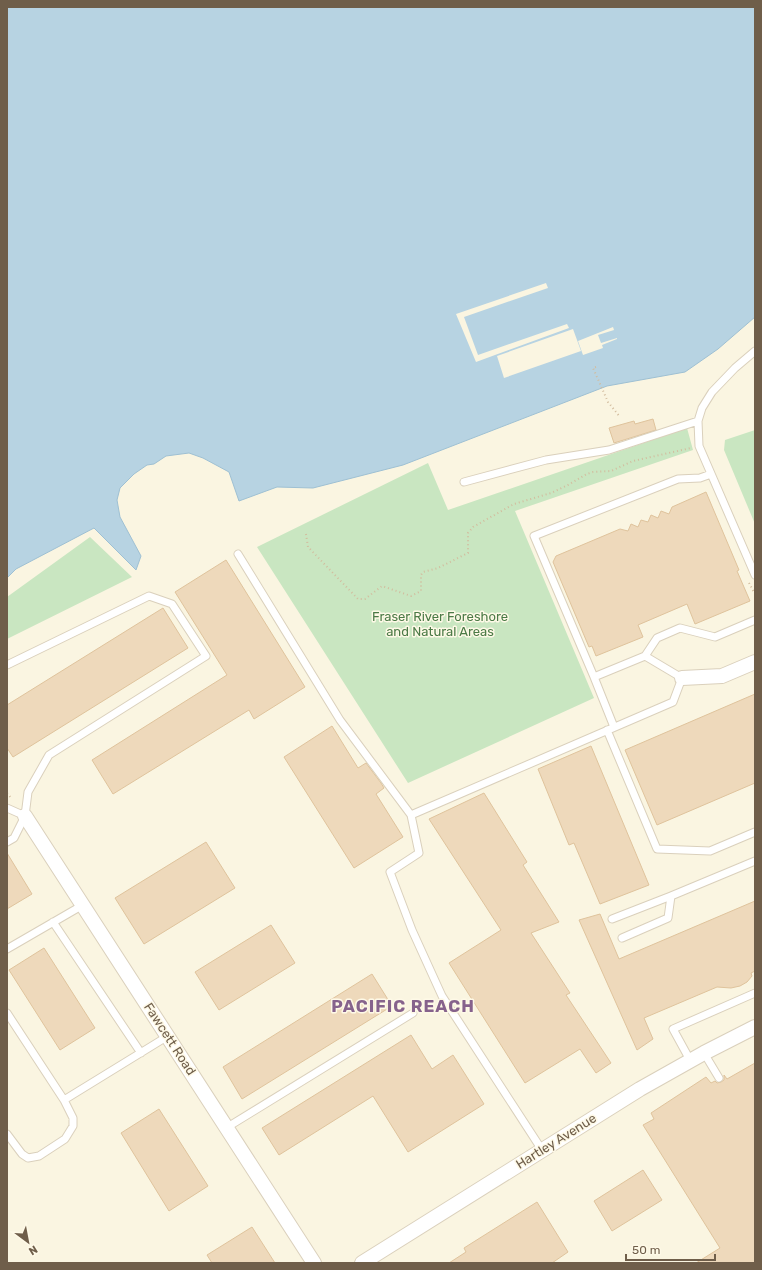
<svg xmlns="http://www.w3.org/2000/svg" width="762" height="1270" font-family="Rubik,sans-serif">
<rect width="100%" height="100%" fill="#faf5e1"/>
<!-- green -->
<path fill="#c9e6c1" d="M687 428 693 450 515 511 594 698 408 783 257 547 428 463 448 510Z
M755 430V524L724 450 725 440Z
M90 537 132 577 7 639V597Z"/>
<!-- water -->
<path fill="#b7d3e2" stroke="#9ec0d3" d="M7 7H755V317L718 349 685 372 607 386 403 465 313 488 277 487 239 501 229 472 203 458 189 453 166 456 154 464 147 465 134 474 120 488 117 500 120 517 141 556 136 570 94 528 16 569 7 578Z"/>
<!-- pier -->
<path fill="#faf5e1" d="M546 283 548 288 464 317 478 355 567 324 569 328 476 362 456 314Z
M613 327 614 330 598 335 601 343 617 338V339L602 345 603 348 583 355 578 341Z
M573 329 581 351 504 378 497 356Z"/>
<!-- building -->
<path fill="#eed9bb" stroke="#dfc39c" d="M653 419 656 430 614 443 609 428 634 421 635 424Z
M706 492 739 570 737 571 750 601 695 624 687 604 638 625 643 637 596 656 592 646 589 647 553 562 556 556 620 529 628 531 631 524 638 527 641 520 648 522 651 515 658 518 661 511 669 514 672 507Z
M226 560 305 687 254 719 249 710 113 794 92 760 227 675 175 592Z
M163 608 188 648 13 757 7 748V705Z
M755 694V783L657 825 625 750Z
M332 726 358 768 366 763 381 783 384 788 376 794 403 837 354 868 284 757Z
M591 746 649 885 600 904 574 843 569 845 538 769Z
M484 793 527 862 523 865 559 922 531 933 570 993 566 995 611 1063 596 1073 580 1049 525 1083 449 963 501 930 429 819Z
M206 842 235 888 144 944 115 898Z
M7 853 32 894 7 909Z
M755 901V971L751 973 752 976 747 982 740 986 731 988 717 987 644 1018 653 1039 637 1050 579 920 600 914 619 959Z
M271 925 295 963 219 1010 195 972Z
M44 948 95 1028 60 1050 9 970Z
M372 974 392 1006 242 1099 223 1067Z
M411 1035 432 1069 453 1055 484 1104 408 1152 373 1096 279 1155 262 1128Z
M755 1063V1263H696L720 1248 643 1125 654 1119 651 1113 706 1077 711 1083 715 1081 717 1083 721 1082 724 1080V1075L727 1079Z
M159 1109 208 1186 169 1211 121 1133Z
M643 1170 662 1200 612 1231 594 1201Z
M537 1202 568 1252 552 1263H449L466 1252 464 1248Z
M252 1227 275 1263H212L207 1255Z"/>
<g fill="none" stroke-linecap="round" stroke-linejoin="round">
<defs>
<path id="lane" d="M755 351 735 368 712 392 702 408 698 421 699 446 755 575
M464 482 546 460 609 450 698 421
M238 554 340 720 411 815 673 702 682 678 645 656
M7 665 149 596 172 604 206 656 49 755 28 792 25 816 14 838 7 842
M594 677 534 536 678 479 700 478 711 474
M614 727 594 677 645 656 657 638 680 628 715 637 755 620
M607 730 657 849 710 851 755 832
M7 808 25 816
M411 815 419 853 390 872 412 930 442 996 542 1150
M612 919 671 896
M53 922 141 1053
M622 938 668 918 671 896 755 861
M7 949 83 905
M7 1013 64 1100 73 1118V1126L65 1139 39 1156 28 1158 22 1154 7 1134
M704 1053 719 1078
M690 1060 673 1029 755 993
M64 1100 168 1036
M226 1128 413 1013"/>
<path id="street" d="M682 678 722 676 755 662
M25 816 314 1263
M362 1263 640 1089 704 1053 755 1027"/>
</defs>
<!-- lane casing -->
<use href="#lane" stroke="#dad0bc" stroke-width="9"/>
<!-- street casing -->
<use href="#street" stroke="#dad0bc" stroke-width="16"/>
<!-- path -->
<path stroke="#d2bc9e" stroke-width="2" stroke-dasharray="1 3" stroke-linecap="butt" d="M596 367 593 368 608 402 620 417
M306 534 308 547 358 599H365L382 586 411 596 421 591V575L423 572 438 568 468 553V533L473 527 514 504 551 493 568 485 587 474 593 472 611 471 633 461 691 448
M749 583 755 594
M7 793 12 799"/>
<!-- lane -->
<use href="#lane" stroke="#fff" stroke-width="7"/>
<!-- street -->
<use href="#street" stroke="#fff" stroke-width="14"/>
</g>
<g text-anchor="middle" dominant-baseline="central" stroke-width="3" stroke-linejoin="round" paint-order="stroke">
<!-- park labels -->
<g font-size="13" fill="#4b7a46" stroke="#fef9e7">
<text x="440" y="616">Fraser River Foreshore<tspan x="440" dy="15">and Natural Areas</tspan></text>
</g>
<!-- street labels -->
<g font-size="13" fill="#6f5e4a" stroke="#fef9e7">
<text transform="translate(170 1039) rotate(57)">Fawcett Road</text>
<text transform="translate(556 1141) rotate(-32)">Hartley Avenue</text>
</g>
<!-- district labels -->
<g font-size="17" font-weight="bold" letter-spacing="1" fill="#86628c" stroke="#fef9e7">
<text x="403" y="1006">PACIFIC REACH</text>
</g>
</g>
<!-- border -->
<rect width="762" height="1270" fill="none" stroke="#6f5e4a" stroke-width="16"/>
<!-- north arrow -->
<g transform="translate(28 1242) rotate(148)" stroke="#fef9e7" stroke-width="3" paint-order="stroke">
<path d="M0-3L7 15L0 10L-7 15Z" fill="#6f5e4a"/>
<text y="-6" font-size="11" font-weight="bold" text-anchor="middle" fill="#6f5e4a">N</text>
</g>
<!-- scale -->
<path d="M626 1254v6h89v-6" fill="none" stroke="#6f5e4a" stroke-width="2"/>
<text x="632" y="1254" font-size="12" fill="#6f5e4a" stroke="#fef9e7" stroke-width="3" paint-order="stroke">50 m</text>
</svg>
